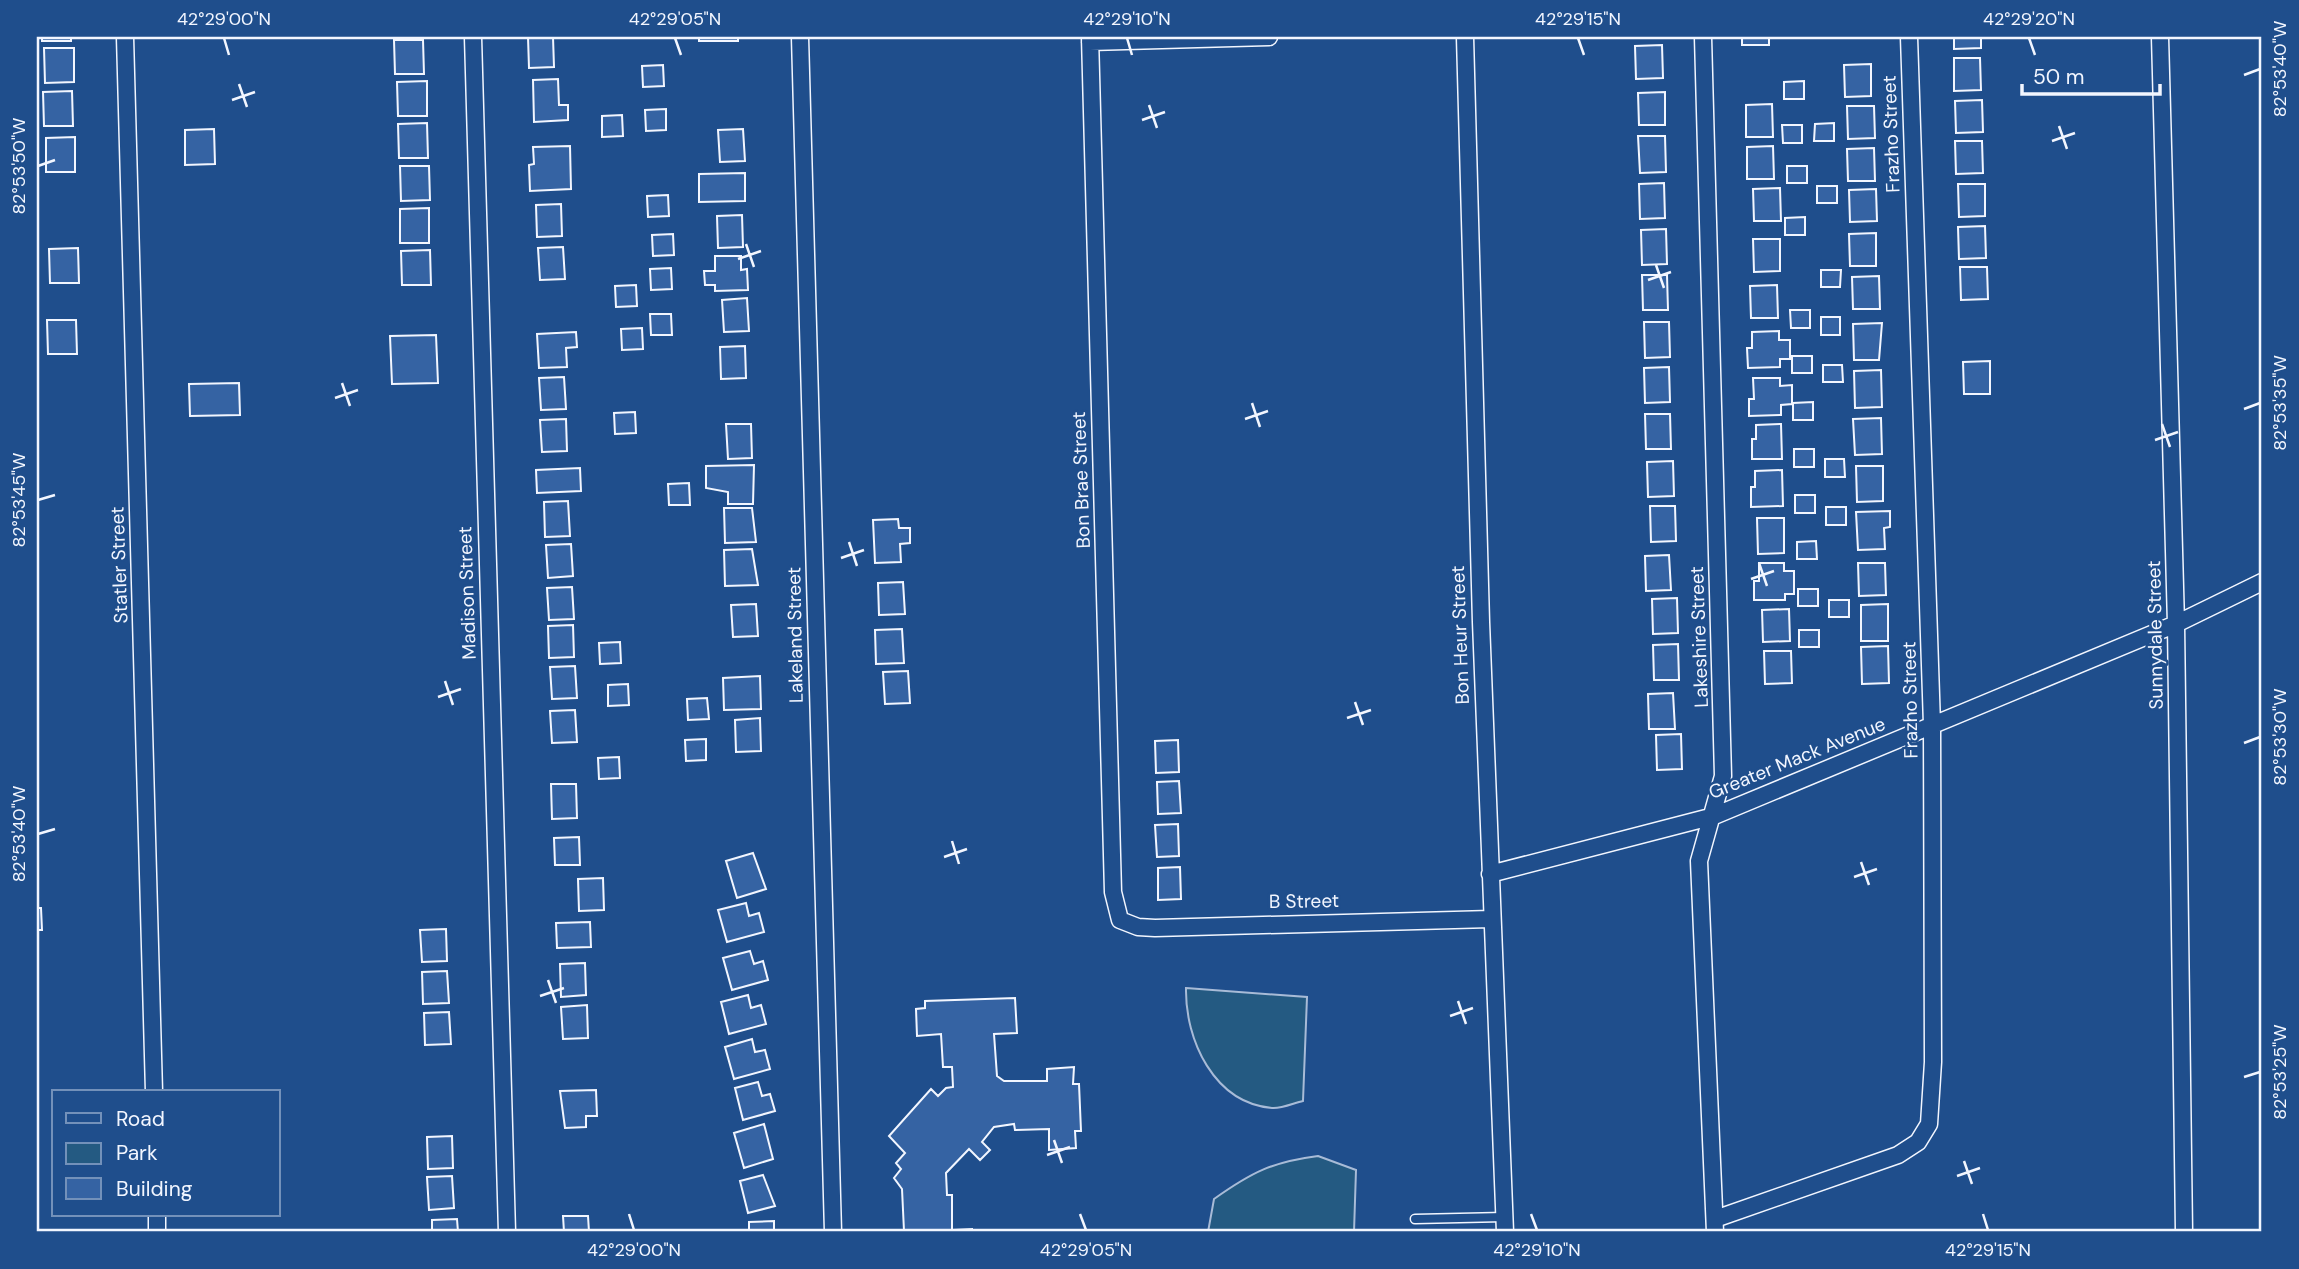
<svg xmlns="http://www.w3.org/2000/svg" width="2299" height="1269" font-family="'DM Sans',sans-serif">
<rect width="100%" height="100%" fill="#1f4e8c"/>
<!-- green -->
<path fill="#245a82" stroke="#a8bbd7" stroke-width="2" d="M1186 988 1307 997 1303 1101C1294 1103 1281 1109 1272 1108 1214 1103 1185 1040 1186 988Z
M1318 1156 1356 1170 1354 1232H1208L1214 1199C1252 1172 1272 1162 1318 1156Z"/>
<!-- building -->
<path fill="#3563a3" stroke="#f2f6ff" stroke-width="2" d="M42 37H71V41H42Z
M528 37H553L554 67 529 68Z
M699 37H738V41H699Z
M1742 37H1769V45H1742Z
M1954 37H1981V48L1954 49Z
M394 40H423L424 74H395Z
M1662 45 1663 78 1636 79 1635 46Z
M44 48H74V82L45 83Z
M1954 58H1980L1981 90 1954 91Z
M1871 64V96L1845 97 1844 65Z
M663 65 664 86 643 87 642 66Z
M558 79 559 105H568V120L534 122 533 80Z
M427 81V116H398L397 82Z
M1804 81V99H1784V82Z
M72 91 73 126H44L43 92Z
M1665 92V125H1639L1638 93Z
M1982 100 1983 132 1956 133 1955 101Z
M1772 104 1773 137H1746V105Z
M1847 106H1874L1875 138 1848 139Z
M666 109V130L646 131 645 110Z
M622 115 623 136 602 137V116Z
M427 123 428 158H399L398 124Z
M1834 123V141H1814L1815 124Z
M1782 125H1802V143H1783Z
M214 129 215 164 185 165V130Z
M743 129 745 161 720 162 718 130Z
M1638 136H1665L1666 172 1640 173Z
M75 137V172H46V138Z
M1955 141H1982L1983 173 1956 174Z
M570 146 571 189 530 191 529 165 534 164 533 147Z
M1773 146 1774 179H1747V147Z
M1874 148 1875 181H1848L1847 149Z
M400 166H429L430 200 401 201Z
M1787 166H1807V183H1787Z
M745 173V201L699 202V174Z
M1664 183 1665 218 1640 219 1639 184Z
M1958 184H1985V216L1959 217Z
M1817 186H1837V203H1817Z
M1780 188 1781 221H1754L1753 189Z
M1876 189 1877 221 1850 222 1849 190Z
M668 195 669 216 648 217 647 196Z
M561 204 562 236 537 237 536 205Z
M429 208V243H400V209Z
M742 215 743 247 718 248 717 216Z
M1805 217V235H1785V218Z
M1985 226 1986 258 1959 259 1958 227Z
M1666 229 1667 264 1642 265 1641 230Z
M1876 233V266H1850L1849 234Z
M673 234 674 255 653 256 652 235Z
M1753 239H1780V271L1754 272Z
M563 247 565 279 540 280 538 248Z
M78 248 79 283H50L49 249Z
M430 250 431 285H402L401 251Z
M715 256H741V270L747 269 748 290 715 291V285H705L704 271H715Z
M1960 267H1987L1988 299 1961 300Z
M671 268 672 289 651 290 650 269Z
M1821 270H1841L1840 287H1821Z
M1642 275H1667L1668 310H1643Z
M1879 276 1880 309H1853L1852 277Z
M636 285 637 306 616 307 615 286Z
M1777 285 1778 318H1751L1750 286Z
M747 298 749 331 724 332 722 300Z
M1790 310H1810V328H1791Z
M650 314H671L672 335H651Z
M1821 317H1840V335H1821Z
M47 320H76L77 354H48Z
M1644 322H1669L1670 357 1645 358Z
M1882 323 1879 360H1854L1853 324Z
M642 328 643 349 622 350 621 329Z
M1779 331V340H1790V359H1780V367L1748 368 1747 348H1752V332Z
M576 332 577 347 566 348 567 367 539 368 537 334Z
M436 335 438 383 392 384 390 336Z
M745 346 746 378 721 379 720 347Z
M1792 356H1812V373H1792Z
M1990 361V394H1964L1963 362Z
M1823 365H1842L1843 382H1823Z
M1669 367 1670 402 1645 403 1644 368Z
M1881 370 1882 407 1855 408 1854 371Z
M564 377 566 409 541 410 539 378Z
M1753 378H1780V386L1792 385V404L1781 405V415L1749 416V399H1754Z
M239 383 240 415 190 416 189 384Z
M1813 402V420H1793V403Z
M635 412 636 433 615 434 614 413Z
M1645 414H1670L1671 449H1646Z
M1881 418 1882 454 1855 455 1853 419Z
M566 419 567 451 542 452 540 420Z
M726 424H751L752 458 728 459Z
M1781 424 1782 459H1752V439H1756V425Z
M1794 449H1814V467H1794Z
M1825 459H1844L1845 477H1825Z
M1673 461 1674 496 1648 497 1647 462Z
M754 465 753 504H728V492L706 488V466Z
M1856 466H1883V501L1857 502Z
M580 468 581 491 537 493 536 470Z
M1782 470 1783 506 1751 507V487H1755V471Z
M689 483 690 505H669L668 484Z
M1795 495H1815V513H1795Z
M568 501 570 536 545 537 544 502Z
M1650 506H1675L1676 541 1651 542Z
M1826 507H1846V525H1826Z
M724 508H752L756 542 725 543Z
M1890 511V527L1884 528 1885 549 1858 550 1856 512Z
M1757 518H1784V553L1758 554Z
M898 519 899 528H910V543L900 544 901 562 875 563 873 520Z
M1816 541 1817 559H1797V542Z
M571 544 573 576 548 578 546 545Z
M752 549 758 585 725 586 724 550Z
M1669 555 1671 590 1646 591 1645 556Z
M1759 563H1784V571H1794V594H1785V600H1754V581H1759Z
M1858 563H1885L1886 595 1859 596Z
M903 582 905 614 879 615 878 583Z
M572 587 574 619 549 620 547 588Z
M1798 589H1818V606H1798Z
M1677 598 1678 633 1653 634 1652 599Z
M1829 600H1849V617H1829Z
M756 604 758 636 733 637 731 605Z
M1888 604V641H1861V605Z
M1789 609 1790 641 1763 642 1762 610Z
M573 625 574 657 549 658 548 626Z
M902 629 904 663 876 664 875 630Z
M1799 630H1819V647H1799Z
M620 642 621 663 600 664 599 643Z
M1678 644 1679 680H1654L1653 645Z
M1888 646 1889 683 1862 684 1861 647Z
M1764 651H1791L1792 683 1765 684Z
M575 666 577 698 552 699 550 667Z
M908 671 910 703 885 704 883 672Z
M760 676 761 709 724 710 723 678Z
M628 684 629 705 608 706V685Z
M1673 693 1675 729H1649L1648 694Z
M707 698 709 719 688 720 687 699Z
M575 710 577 742 552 743 550 711Z
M760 718 761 751 736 752 735 720Z
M1681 734 1682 769 1657 770 1656 735Z
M706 739V760L686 761 685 740Z
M1178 740 1179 772 1156 773 1155 741Z
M619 757 620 778 599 779 598 758Z
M1179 781 1181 813 1158 814 1157 782Z
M551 784H576L577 818 552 819Z
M1178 824 1179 856 1157 857 1155 825Z
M579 837 580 865H555L554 838Z
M753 853 766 889 737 898 726 861Z
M1180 867 1181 899 1158 900V868Z
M603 878 604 910 579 911 578 879Z
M746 903 749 916 759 913 764 932 727 942 718 910Z
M37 908H41L42 930H37Z
M590 922 591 947 557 948 556 923Z
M446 929 447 961 422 962 420 930Z
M750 951 754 964 763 961 768 980 732 990 723 958Z
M585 963 586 995 561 997 560 964Z
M447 971 449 1003 423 1004 422 972Z
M748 995 751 1008 761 1005 766 1024 729 1034 721 1002Z
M1015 998 1017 1033 994 1034 997 1076 1004 1081H1047V1069L1074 1067 1073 1084H1079L1081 1131H1075L1076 1148 1049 1150V1129L1015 1130 1014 1124 994 1127 982 1142 990 1150 980 1160 969 1149 946 1173 947 1195H952V1230L972 1229V1232H892L904 1231 902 1189 894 1178 901 1169 896 1163 905 1153 889 1136 931 1089 938 1096 946 1088 953 1087 952 1067H943L941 1034 917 1036 916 1009 925 1008V1001Z
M587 1005 588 1038 563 1039 561 1007Z
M449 1012 451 1044 425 1045 424 1013Z
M752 1039 755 1052 765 1050 770 1069 734 1079 725 1047Z
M758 1082 762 1096 770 1094 775 1111 743 1120 735 1088Z
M596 1090 597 1116H586V1127L565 1128 560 1091Z
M764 1124 773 1159 744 1168 734 1133Z
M452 1136 453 1168 428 1169 427 1137Z
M763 1175 775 1206 748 1213 740 1181Z
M452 1176 454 1208 429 1210 427 1177Z
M563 1216H588L589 1232H564Z
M457 1219 458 1232H432V1220Z
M774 1221V1232H749V1222Z"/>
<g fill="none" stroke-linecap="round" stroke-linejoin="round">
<defs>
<path id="lane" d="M1415 1219 1504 1217"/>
<path id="street" d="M125 37 154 1092
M473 37 507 1232
M800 37 833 1232
M1090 37 1113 892 1120 920 1138 927 1155 928 1491 919
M1465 37 1481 622 1505 1232
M1703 37 1723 776 1699 861 1715 1232
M2160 37 2176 624 2184 1232
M1090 42 1269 37
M1490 874 1714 816 2176 624 2262 582
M157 1215V1232
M1715 1219 1898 1155 1918 1142 1929 1124 1933 1062 1932 725 1909 37"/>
</defs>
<!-- lane casing -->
<use href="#lane" stroke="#f2f6ff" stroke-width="11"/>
<!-- street casing -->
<use href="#street" stroke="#f2f6ff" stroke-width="19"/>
<!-- lane -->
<use href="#lane" stroke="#1f4e8c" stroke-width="8"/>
<!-- street -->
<use href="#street" stroke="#1f4e8c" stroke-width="16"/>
</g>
<!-- ticks -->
<path fill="none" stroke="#f2f6ff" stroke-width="2.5" d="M224 38 229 55M675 38 681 55M1127 38 1132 55M1578 38 1584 55M2029 38 2035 55M2244 75 2260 69M239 84 247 107M232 100 255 92M1149 105 1157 128M1142 120 1165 112M2059 126 2067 149M2052 141 2075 133M38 166 55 160M746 244 754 267M738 259 761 251M1656 265 1664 288M1648 280 1671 272M342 383 350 406M335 398 358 390M1252 403 1260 427M2244 409 2260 403M1245 419 1268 411M2162 424 2170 447M2155 440 2178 432M38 500 55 495M849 542 857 566M841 558 864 550M1759 563 1767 586M1751 579 1774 571M445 681 453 705M438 697 461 689M1355 702 1363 725M1347 718 1371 710M2244 743 2260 737M38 834 55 829M952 841 959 864M944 857 967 849M1861 862 1869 885M1854 877 1877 869M548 980 556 1003M540 996 564 988M1458 1001 1466 1024M1450 1016 1473 1008M2244 1077 2260 1072M1054 1140 1062 1163M1047 1155 1070 1147M1964 1161 1972 1184M1957 1176 1980 1168M629 1214 634 1230M1080 1214 1086 1230M1531 1214 1537 1230M1983 1214 1988 1230"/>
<g text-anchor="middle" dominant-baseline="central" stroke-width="5" stroke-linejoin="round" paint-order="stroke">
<!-- street labels -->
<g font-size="19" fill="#f2f6ff" stroke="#1f4e8c">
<text transform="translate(1891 134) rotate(-92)">Frazho Street</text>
<text transform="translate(1081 480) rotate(-92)">Bon Brae Street</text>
<text transform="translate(119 565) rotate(-92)">Statler Street</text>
<text transform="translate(467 593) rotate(-92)">Madison Street</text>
<text transform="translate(795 635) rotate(-91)">Lakeland Street</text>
<text transform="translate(1460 635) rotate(-92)">Bon Heur Street</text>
<text transform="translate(2155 635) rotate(-91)">Sunnydale Street</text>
<text transform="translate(1699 637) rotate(-92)">Lakeshire Street</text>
<text transform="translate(1910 700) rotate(-91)">Frazho Street</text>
<text transform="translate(1797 758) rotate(-22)">Greater Mack Avenue</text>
<text transform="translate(1304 901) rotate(-1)">B Street</text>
</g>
</g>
<!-- border -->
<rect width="2299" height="1269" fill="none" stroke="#1f4e8c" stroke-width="77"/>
<!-- legend -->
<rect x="52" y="1090" width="228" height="126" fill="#1f4e8c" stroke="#7391ba" stroke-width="2"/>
<rect x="66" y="1113" width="35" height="10" fill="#1f4e8c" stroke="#7391ba" stroke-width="2"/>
<text x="116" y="1126" font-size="21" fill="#f2f6ff">Road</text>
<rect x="66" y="1143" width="35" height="21" fill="#245a82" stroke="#7391ba" stroke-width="2"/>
<text x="116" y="1160" font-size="21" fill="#f2f6ff">Park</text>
<rect x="66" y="1178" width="35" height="21" fill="#3563a3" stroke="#7391ba" stroke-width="2"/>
<text x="116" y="1196" font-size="21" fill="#f2f6ff">Building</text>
<!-- scale -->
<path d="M2022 84v10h138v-10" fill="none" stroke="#f2f6ff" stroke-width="3.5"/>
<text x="2033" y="84" font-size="21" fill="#f2f6ff" stroke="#1f4e8c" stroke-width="5" paint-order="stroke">50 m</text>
<rect x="38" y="38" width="2222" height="1192" fill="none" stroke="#f2f6ff" stroke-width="2.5"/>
<g font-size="18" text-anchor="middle" fill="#f2f6ff">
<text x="224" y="25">42°29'00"N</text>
<text x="675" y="25">42°29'05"N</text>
<text x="1127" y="25">42°29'10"N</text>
<text x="1578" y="25">42°29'15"N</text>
<text x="2029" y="25">42°29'20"N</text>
<text transform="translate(2280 69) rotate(-90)" y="6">82°53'40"W</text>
<text transform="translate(19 166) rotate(-90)" y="6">82°53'50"W</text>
<text transform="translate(2280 403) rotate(-90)" y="6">82°53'35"W</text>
<text transform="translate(19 500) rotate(-90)" y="6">82°53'45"W</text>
<text transform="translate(2280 737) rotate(-90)" y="6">82°53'30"W</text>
<text transform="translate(19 834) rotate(-90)" y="6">82°53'40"W</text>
<text transform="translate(2280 1072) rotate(-90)" y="6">82°53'25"W</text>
<text x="634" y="1256">42°29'00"N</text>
<text x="1086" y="1256">42°29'05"N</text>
<text x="1537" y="1256">42°29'10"N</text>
<text x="1988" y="1256">42°29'15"N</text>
</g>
</svg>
